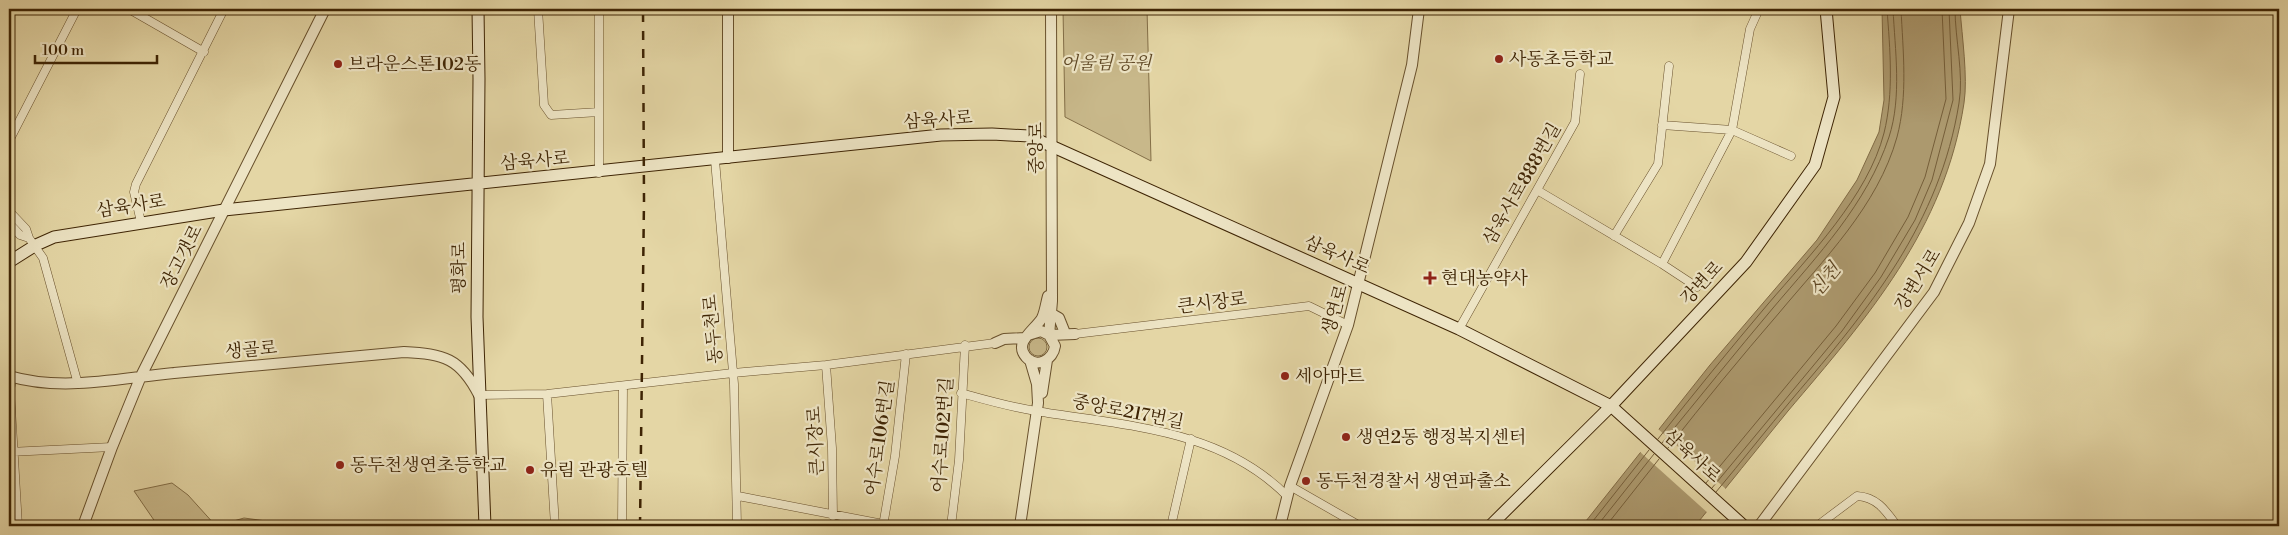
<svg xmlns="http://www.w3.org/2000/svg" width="2288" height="535" font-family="'Libre Bodoni','Noto Serif KR',serif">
<rect width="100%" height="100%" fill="#e4d6a5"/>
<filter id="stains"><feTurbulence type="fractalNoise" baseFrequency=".004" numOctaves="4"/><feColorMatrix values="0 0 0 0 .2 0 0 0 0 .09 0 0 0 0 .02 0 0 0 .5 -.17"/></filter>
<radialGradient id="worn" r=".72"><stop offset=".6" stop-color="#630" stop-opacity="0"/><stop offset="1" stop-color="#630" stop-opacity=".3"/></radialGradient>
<!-- green -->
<path fill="#c8b88a" stroke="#836e47" d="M1063 9H1147L1151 161 1065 117Z
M1029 347a9 9 0 1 1 18 0a9 9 0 1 1-18 0Z
M172 483 188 495 216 526 244 518 303 526H158L134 491Z"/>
<!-- water -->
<path fill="#ac996e" stroke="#806a44" d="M1882 9H1960C1962 36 1968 78 1964 103 1945 229 1867 318 1788 411 1757 449 1726 488 1695 526H1582L1710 365 1817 240 1857 180 1879 132 1884 100Z"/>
<!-- pier -->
<path fill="#e4d6a5" d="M1657 428 1727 490 1709 514 1639 451Z"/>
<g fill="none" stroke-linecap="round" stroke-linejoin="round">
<!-- shore -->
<path stroke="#755e39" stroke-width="1" d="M1658 439C1694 393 1730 349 1768 304 1809 256 1868 196 1884 133 1894 93 1890 49 1887 9
M1662 443C1699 398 1735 353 1773 308 1817 256 1867 204 1889 137 1902 97 1895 50 1893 9
M1668 448C1704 402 1741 357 1779 313 1823 260 1878 206 1897 137 1908 96 1903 51 1901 9
M1706 483 1836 326 1875 273 1908 217 1925 177 1946 99 1942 9
M1712 488 1842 331 1881 277 1915 220 1932 180 1953 100 1949 9
M1716 492C1742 461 1767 429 1793 398 1869 309 1940 223 1959 103 1964 74 1955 39 1955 9
M1589 526 1649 450
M1597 526 1654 454
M1606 526 1659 459"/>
<defs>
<path id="minor" d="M129 9 204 52
M538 9 544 105 551 115 599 112
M1662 125 1732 130 1791 156
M9 141 77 9
M715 160 734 384 737 526
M599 173V9
M1537 190 1662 264 1697 287
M9 211 26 229 29 238 43 258 78 384
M141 222 134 192 136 184 224 9
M9 223 20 235 29 238
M1614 236 1658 164 1669 66
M1662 264 1732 130 1750 29 1759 9
M1459 329 1575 122 1580 74
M1075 334 1309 306 1348 325
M826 365 832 448 833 516
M12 377 10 391 18 526
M961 393C986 400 1010 407 1036 411 1124 426 1220 428 1287 496
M547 394 555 526
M479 395 547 394 733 373 826 365 995 343
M9 452 112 447
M1290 486 1360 526
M738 496 883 524
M622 526 623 386
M883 526 895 456 906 354
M951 526 959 460 965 345
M1171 526 1191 439
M1817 526 1857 496C1877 497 1886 511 1897 526"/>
<path id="tertiary" d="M728 158V9
M1052 314 1059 318 1065 333
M1028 335 1041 331 1049 335 1055 346C1053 360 1037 369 1026 357 1013 342 1035 330 1042 318 1045 312 1046 303 1048 296
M1049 335 1052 301 1051 9
M1049 335 1075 334
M995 343 1004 339 1025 338
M9 376C63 392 119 378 174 373 251 366 328 359 404 352 444 354 460 358 479 395
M1042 393 1047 360
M83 526 112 447 141 376 325 9
M1020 526 1038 403 1037 384 1030 360
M1280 526 1290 486 1348 325 1412 65 1419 9
M1759 526 1934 292 1969 223 1990 164 2009 9"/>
<path id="secondary" d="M478 9 479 79 477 317 485 526
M9 262 36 245 54 237 224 210 941 135 992 134 1029 136 1459 329 1611 406 1744 526
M1490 526 1611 406 1746 262 1815 165 1834 97 1826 9"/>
</defs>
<!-- minor casing -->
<use href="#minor" stroke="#68502c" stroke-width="9"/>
<!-- tertiary casing -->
<use href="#tertiary" stroke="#68502c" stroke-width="12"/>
<!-- secondary casing -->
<use href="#secondary" stroke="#3e2404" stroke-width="13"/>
<!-- minor -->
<use href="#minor" stroke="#ede4c4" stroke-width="8"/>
<!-- tertiary -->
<use href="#tertiary" stroke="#ede4c4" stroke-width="10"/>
<!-- secondary -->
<use href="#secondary" stroke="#ede4c4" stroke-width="11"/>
<!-- rail -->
<path stroke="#3e2404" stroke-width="2.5" stroke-dasharray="9 9" stroke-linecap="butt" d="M640 526 644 200 643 9"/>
</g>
<!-- markers -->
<g fill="#8f2418" stroke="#ede4c4" stroke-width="2">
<circle cx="1499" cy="59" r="5"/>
<circle cx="338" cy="64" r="5"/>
<path d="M1427.5 270.5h5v5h5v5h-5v5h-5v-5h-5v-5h5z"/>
<circle cx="1285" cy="376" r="5"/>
<circle cx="1346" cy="437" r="5"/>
<circle cx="340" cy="465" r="5"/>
<circle cx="530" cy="470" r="5"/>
<circle cx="1306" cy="481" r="5"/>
</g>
<g text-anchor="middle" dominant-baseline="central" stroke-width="4.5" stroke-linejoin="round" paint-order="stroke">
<!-- poi labels -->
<g font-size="18" fill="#3e2404" stroke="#ede4c4" text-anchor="start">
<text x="1509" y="59">사동초등학교</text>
<text x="348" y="64">브라운스톤102동</text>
<text x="1441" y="278">현대농약사</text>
<text x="1295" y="376">세아마트</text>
<text x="1356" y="437">생연2동 행정복지센터</text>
<text x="350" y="465">동두천생연초등학교</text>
<text x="540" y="470">유림 관광호텔</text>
<text x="1316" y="481">동두천경찰서 생연파출소</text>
</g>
<!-- park labels -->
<g font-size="18" font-style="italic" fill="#604926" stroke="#ede4c4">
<text x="1106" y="63">어울림 공원</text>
</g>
<!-- street labels -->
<g font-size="18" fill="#3e2404" stroke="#ede4c4">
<text transform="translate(938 120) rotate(-4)">삼육사로</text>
<text transform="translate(1036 148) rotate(-90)">중앙로</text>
<text transform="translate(535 161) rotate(-5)">삼육사로</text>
<text transform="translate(1522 184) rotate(-60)">삼육사로888번길</text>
<text transform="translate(131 206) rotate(-9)">삼육사로</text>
<text transform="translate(1337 255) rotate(24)">삼육사로</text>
<text transform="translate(182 257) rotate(-63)">장고갯로</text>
<text transform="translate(459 268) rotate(-90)">평화로</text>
<text transform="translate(1918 280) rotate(-58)">강변서로</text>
<text transform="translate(1702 283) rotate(-47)">강변로</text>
<text transform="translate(1212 303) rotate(-7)">큰시장로</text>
<text transform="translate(1335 310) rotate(-74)">생연로</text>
<text transform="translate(713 329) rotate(-95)">동두천로</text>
<text transform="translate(251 350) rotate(-5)">생골로</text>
<text transform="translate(1128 412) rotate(11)">중앙로217번길</text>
<text transform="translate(943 435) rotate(-86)">어수로102번길</text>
<text transform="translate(880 438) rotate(-82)">어수로106번길</text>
<text transform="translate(816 441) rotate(-93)">큰시장로</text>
<text transform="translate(1692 456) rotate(42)">삼육사로</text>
</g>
<!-- water labels -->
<g font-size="19" font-style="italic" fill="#5f4724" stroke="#ede4c4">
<text transform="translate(1825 280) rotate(-50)">신천</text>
</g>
</g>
<!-- margin -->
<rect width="2288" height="535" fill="none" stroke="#e4d6a5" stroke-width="30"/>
<rect x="10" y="10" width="2268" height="515" fill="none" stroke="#3e2404" stroke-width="2.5"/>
<rect x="15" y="15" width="2258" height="505" fill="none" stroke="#3e2404"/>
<!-- scale -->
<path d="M35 55v8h122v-8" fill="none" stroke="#3e2404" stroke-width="2.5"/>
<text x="42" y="55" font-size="15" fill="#3e2404" stroke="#ede4c4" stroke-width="4" paint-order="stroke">100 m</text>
<rect width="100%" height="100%" filter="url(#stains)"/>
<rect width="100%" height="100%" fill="url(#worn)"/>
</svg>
